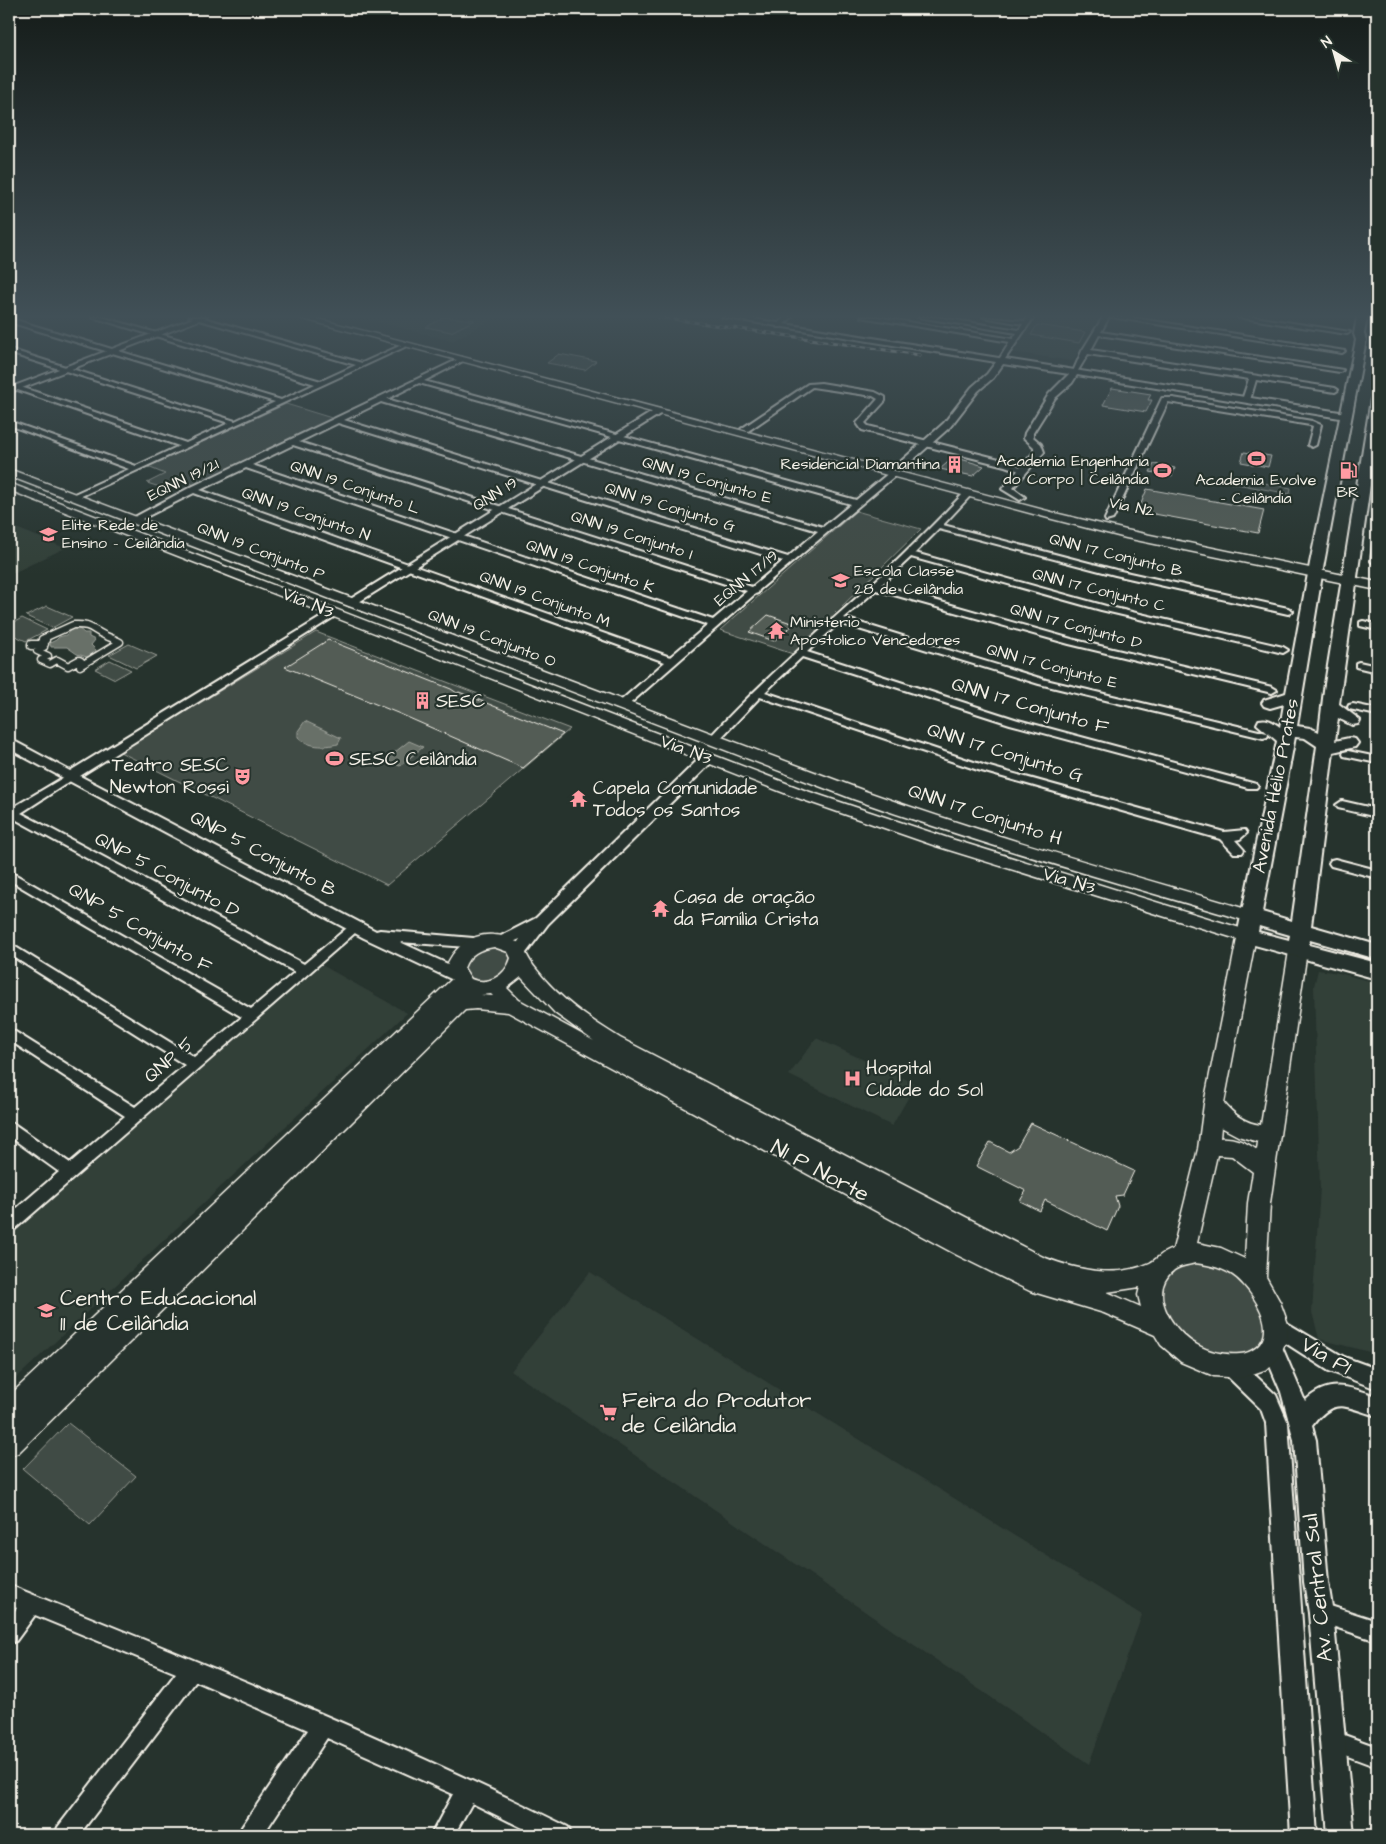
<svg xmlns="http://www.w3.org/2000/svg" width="1386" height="1844" font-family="'Architects Daughter',sans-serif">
<rect width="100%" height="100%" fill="#26332d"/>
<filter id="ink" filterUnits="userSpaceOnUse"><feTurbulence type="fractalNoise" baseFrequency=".02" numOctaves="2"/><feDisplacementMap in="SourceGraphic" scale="10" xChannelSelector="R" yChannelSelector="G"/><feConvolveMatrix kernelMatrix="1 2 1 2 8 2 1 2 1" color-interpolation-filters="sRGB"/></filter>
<g filter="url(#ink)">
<!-- built -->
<path fill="#333f39" d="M359 317H497L452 341Z
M1036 317H1101L1073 361 1011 352Z
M14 527 65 548 9 575V529Z
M320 964 407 1013 9 1385V1229Z
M1318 970 1339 973 1377 983V1354L1319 1339 1312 1312 1320 1188 1314 986Z
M816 1038 916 1084 892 1126 789 1075Z
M590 1272 1142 1615 1089 1764 511 1371Z"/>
<!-- green -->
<path fill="#414b45" stroke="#9a9e96" d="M445 317 475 320 451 332 426 327Z
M1037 325 1085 332 1079 343 1031 335Z
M559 354 596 361 585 370 547 363Z
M286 404 335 419 198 486 181 480 163 488 147 483 165 474 148 467Z
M1220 475 1291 488 1290 494 1226 482V480L1218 478Z
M856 511 921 529 793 654 720 630Z
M47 606 72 617 52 628 26 616Z
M22 618 47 630 26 641 9 633V625Z
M316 632 570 729 387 885 120 752Z
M129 644 157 656 136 668 109 655Z
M110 660 131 670 115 679 95 669Z
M496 945 510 953 513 962 500 979C484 981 474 984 463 970L471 951Z
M1192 1261 1225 1266 1261 1297 1267 1336 1256 1351 1237 1358 1191 1346 1162 1310C1162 1278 1160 1273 1192 1261Z
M68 1423 136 1476 90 1525 23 1469Z"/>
<!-- water -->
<path fill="#676f68" stroke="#9fa39b" d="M77 627 84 633H89V637L95 640 91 645 96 650 95 656 87 657 77 654 67 647H51L50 643 56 640 59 637 66 635 72 628Z
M305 721 341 738 338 744C323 747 310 748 298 737V731Z
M409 741 423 747 400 766 385 760Z"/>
<!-- building -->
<path fill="#525c55" stroke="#f4f1e8" d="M1112 388 1151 394 1148 400H1152L1146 412 1103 405Z
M1244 452 1271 456 1268 467 1241 462Z
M954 457 984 466 973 476 940 469Z
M1154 464 1175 468 1172 476 1150 472Z
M1147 489 1264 510 1258 533 1138 511Z
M768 615 794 624 774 641 749 632Z
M328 640 451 689 457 693 459 692 563 734 523 768 400 714 285 667Z
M1031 1123 1134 1171 1123 1195 1115 1196 1118 1206 1107 1231 1045 1200 1040 1211 1020 1201 1026 1191 976 1166 990 1142 1009 1152 1018 1146Z"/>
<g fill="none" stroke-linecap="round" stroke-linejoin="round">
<defs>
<path id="pedestrian" d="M73 625C91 624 91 629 104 635 110 638 115 639 120 642L80 666 81 661 79 660 68 666 57 660 50 664 41 660 48 656 37 651 44 647 31 646V644H45L43 642 46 640 42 639Z"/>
<path id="minor" d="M92 317H102L321 381 356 365 189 317H200L362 363 404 344 409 345 75 499H72V495L129 469 9 425V421L136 466 179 446 9 387V383L186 443 229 423 9 353V349L235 421 275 402 9 322V318L281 400 315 384Z
M785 317H792L781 327H777V325Z
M861 317H877L1013 339 1017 333 918 317H935L1019 330 1023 324 983 317 1025 321 1028 317H1034L1003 362 1001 363 998 361 1010 342Z
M1103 317H1109L1101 332 1343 370 1340 372 1099 335 1091 350 1335 388 1338 390 1335 392 1256 380 1250 400 1246 402 1242 400 1249 379 1088 354 1076 374H1072L1082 351Z
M1111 317H1128L1345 351 1342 353Z
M1237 317H1255L1350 332 1347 334Z
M461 358 463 359V361L424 381 856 500 890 472 897 474 759 590 758 593 755 594 625 708H617L616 706 617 704 665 662 194 493 136 522 129 520 189 488ZM419 383 851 504 823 527 387 399ZM381 402 818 531 788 557 344 420ZM338 423 783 561 752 587 299 442ZM293 445 747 591 713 620 252 465ZM246 468 708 625 670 657 200 490Z
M821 383 875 392 885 397V401L865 423 868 426 1011 462 1026 470 1022 472 1005 466 862 430 857 423 878 399 873 396 812 387 748 431 741 429 808 384Z
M1162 398H1173L1312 421 1321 425 1316 445 1312 447 1308 445 1313 426 1310 425 1168 402 1113 519 1106 521 1105 519Z
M964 493 971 495 943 525 1116 570 1288 608 1293 611 1288 614 1115 575 939 529 915 553 1106 606 1283 647 1288 650 1283 653 1101 610 911 557 881 585 1075 640 1272 687 1277 690 1272 693 1069 644 876 590 844 618 1046 680 1267 733 1268 735 1267 737 1263 738 1039 684 839 623 807 652 1018 720 1256 784 1258 786 1256 788H1248L1010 724 802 657 765 692 986 766 1224 832 1245 830 1247 833 1240 839 1235 840 1244 850 1242 853H1234L1220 839 978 770 760 697 716 743H708L707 741 708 739C763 679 824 628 883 574 911 548 937 521 964 493Z
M1377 541V566L1371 561 1373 544Z
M1363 621 1377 624V630L1360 626V622Z
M1359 662 1377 666V672L1356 667V663Z
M1353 704 1377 709V715L1349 709 1348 707 1349 705Z
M1348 751 1377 757V763L1344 756 1343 754 1344 752Z
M71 773 76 776 75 778 21 813 304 964 353 923H361L363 926 15 1229 9 1231V1215L59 1172 9 1136V1122L14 1124 70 1163 125 1116 9 1040V1028L135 1107 185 1065 9 954V943L194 1057 242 1017 9 880V871L251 1009 295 972 13 818 9 819V807L12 808Z
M1342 801 1377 809V817L1338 808 1336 805Z
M1335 859 1377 870V878L1331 866 1329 863 1331 860Z
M9 1585C197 1661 386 1737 568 1827L571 1835H537L472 1803 454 1835H431L453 1794 327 1738 263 1835H239L242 1827 308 1730 196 1681 79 1835H55L58 1827 176 1673 35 1615 16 1641 9 1644V1618L17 1608 9 1605Z
M1321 1603 1377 1621V1641L1314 1620 1311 1613 1314 1606Z
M1333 1731 1377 1747V1767L1326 1748 1323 1741 1326 1734Z"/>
<path id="tertiary" d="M196 317H207L9 393V388Z
M722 317H741L1346 413 1350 416 1346 419 1077 375 1072 383 1055 398 1033 433V437L1041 444 1044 452 1013 488 1025 497 1020 500 1002 489 1034 452V447L1024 438 1025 433 1049 394 1069 374 1003 364 993 378 978 391 950 427 904 468 901 469 896 466 898 464 944 423 972 387 987 374 996 362Z
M657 409 660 410V414L354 605 350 606 344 603Z
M333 610 339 613 337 615 80 776 376 931 380 930 485 939 488 943 485 947 480 948 400 942 463 971 465 975 463 979 457 981 451 979 364 938 9 749V740L14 741 70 771Z
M708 754 713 755 714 758 713 761 548 924 523 957 518 959 513 957 510 953 520 939 502 947 497 946 494 942 497 938 536 918 703 755Z
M1277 1317 1344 1357 1377 1369V1389L1329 1371 1270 1333 1267 1326 1270 1319Z
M1272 1337 1279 1340 1305 1401C1329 1378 1349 1387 1377 1396V1416C1346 1408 1335 1395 1312 1426L1316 1440 1328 1582 1333 1613 1354 1835H1328L1309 1613 1304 1582 1294 1440 1281 1392 1262 1347 1265 1340Z
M1232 1357 1239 1360 1276 1395 1288 1423 1317 1835H1291L1266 1423 1261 1409 1225 1374 1222 1367 1225 1360Z"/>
<path id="secondary" d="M296 317H311L1059 514 1126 530 1377 582V590L1126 538 1052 519Z
M9 469 865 791C993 837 1125 873 1256 912L1259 916 1256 920 1250 922C1117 883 984 845 853 799L9 476Z
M9 483 804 790 948 838 1253 932 1256 936 1224 1103C1234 1115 1245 1123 1261 1125L1289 951 1292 946 1298 945 1304 946 1307 951 1270 1203 1266 1277 1280 1302 1288 1324 1287 1339 1278 1359 1267 1369 1241 1378 1214 1376 1181 1362 1161 1345 1155 1335 1104 1313 1030 1291 957 1255 508 1012 476 1009 465 1010 18 1453 9 1456V1427L11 1424 9 1425V1396L452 979 446 968C453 948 471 933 494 935 503 935 512 940 520 943 526 952 529 961 536 969 558 998 589 1019 620 1038L1043 1257C1077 1270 1115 1279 1150 1263 1159 1258 1160 1253 1173 1249L1198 1149 1204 1104 1237 939 936 846 792 796 9 490ZM494 947 508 952 511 958C506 976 488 986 471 979L464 968C469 954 480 949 494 947ZM521 977 555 1013 594 1041 519 1000 507 988ZM491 994 493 996 481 995ZM1221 1127 1238 1136 1258 1142 1257 1150C1246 1142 1233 1137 1220 1138ZM1217 1155 1232 1156 1253 1172 1248 1203 1245 1259 1221 1248 1197 1243ZM1195 1263C1210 1265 1225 1268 1237 1278 1253 1292 1278 1329 1257 1347 1252 1351 1246 1354 1240 1354 1226 1355 1212 1353 1199 1346 1175 1334 1145 1293 1174 1270 1179 1266 1188 1265 1195 1263ZM1140 1287 1138 1295 1141 1307 1107 1292Z"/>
<path id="primary" d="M1357 317H1367L1364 334 1366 340 1324 563 1297 726 1310 728 1319 732 1324 690 1371 399 1377 396V436L1339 704 1360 720 1358 724 1352 725 1338 718 1335 741 1349 738 1355 739 1358 743 1355 747 1333 752 1311 926 1377 945V959L1310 940 1309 945 1377 963V979L1240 941 1237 936 1277 741 1257 724 1259 720C1268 718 1273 722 1280 727L1284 704 1270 708 1264 706 1262 703 1264 700 1286 693 1310 563 1356 340 1354 334ZM1295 737 1305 738 1317 746 1292 921 1262 912ZM1259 926 1290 935 1289 940 1258 932Z"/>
</defs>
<!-- pedestrian casing -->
<use href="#pedestrian" stroke="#f4f1e8" stroke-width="9"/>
<!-- minor casing -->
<use href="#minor" stroke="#f4f1e8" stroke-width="4"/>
<!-- tertiary casing -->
<use href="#tertiary" stroke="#f4f1e8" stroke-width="4"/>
<!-- secondary casing -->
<use href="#secondary" stroke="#f4f1e8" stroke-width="3"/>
<!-- primary casing -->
<use href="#primary" stroke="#f4f1e8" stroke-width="4"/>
<!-- pedestrian -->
<use href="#pedestrian" stroke="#26332d" stroke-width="6"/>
<!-- minor -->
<use href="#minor" fill="#26332d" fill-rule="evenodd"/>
<!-- tertiary -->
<use href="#tertiary" fill="#26332d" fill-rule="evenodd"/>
<!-- secondary -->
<use href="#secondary" fill="#26332d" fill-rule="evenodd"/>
<!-- primary -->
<use href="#primary" fill="#26332d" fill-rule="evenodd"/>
<defs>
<path id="rail" d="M659 317 920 355"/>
</defs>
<!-- rail casing -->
<use href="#rail" stroke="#f4f1e8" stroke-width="3"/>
<!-- rail -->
<use href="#rail" stroke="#26332d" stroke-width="2" stroke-dasharray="5" stroke-linecap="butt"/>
</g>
</g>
<!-- sky -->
<linearGradient id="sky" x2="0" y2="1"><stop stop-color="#151c19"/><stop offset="0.55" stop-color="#415057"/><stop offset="1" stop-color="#415057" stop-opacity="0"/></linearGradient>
<rect width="1386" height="575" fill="url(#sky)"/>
<!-- icons -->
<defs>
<symbol id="stadium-bare" viewBox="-9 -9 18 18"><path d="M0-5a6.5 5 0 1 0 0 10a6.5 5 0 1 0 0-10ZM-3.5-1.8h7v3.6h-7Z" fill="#ff9aa2" stroke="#26332d" stroke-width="2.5" paint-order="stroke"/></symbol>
<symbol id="building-bare" viewBox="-9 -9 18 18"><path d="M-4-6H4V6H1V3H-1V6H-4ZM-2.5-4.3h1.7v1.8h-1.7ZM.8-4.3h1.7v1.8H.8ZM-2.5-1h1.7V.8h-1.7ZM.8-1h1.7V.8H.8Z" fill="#ff9aa2" stroke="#26332d" stroke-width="2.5" paint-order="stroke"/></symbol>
<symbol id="fuel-bare" viewBox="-9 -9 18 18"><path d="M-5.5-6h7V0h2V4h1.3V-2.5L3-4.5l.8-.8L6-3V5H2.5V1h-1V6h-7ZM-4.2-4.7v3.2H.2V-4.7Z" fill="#ff9aa2" stroke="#26332d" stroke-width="2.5" paint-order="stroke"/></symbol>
<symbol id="school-bare" viewBox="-9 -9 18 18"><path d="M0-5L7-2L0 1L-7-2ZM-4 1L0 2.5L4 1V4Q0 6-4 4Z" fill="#ff9aa2" stroke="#26332d" stroke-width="2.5" paint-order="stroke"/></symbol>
<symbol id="temple-bare" viewBox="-9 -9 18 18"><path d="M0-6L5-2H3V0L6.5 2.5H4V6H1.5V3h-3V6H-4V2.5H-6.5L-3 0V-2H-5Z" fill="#ff9aa2" stroke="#26332d" stroke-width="2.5" paint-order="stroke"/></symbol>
<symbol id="theatre-bare" viewBox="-9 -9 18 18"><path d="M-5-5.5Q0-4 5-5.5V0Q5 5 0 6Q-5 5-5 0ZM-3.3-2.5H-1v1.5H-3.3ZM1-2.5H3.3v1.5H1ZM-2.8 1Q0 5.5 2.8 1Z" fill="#ff9aa2" stroke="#26332d" stroke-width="2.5" paint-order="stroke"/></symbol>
<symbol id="hospital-bare" viewBox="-9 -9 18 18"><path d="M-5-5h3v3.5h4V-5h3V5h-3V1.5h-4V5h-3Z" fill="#ff9aa2" stroke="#26332d" stroke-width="2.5" paint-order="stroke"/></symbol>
<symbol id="supermarket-bare" viewBox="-9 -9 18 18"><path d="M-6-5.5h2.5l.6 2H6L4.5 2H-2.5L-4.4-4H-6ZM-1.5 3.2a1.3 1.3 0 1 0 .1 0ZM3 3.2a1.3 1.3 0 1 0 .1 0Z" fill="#ff9aa2" stroke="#26332d" stroke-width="2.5" paint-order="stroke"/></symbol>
</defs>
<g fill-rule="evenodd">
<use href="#stadium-bare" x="1244" y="446" width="25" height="25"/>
<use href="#building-bare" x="942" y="452" width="25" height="25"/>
<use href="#stadium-bare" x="1150" y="458" width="25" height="25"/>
<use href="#fuel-bare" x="1336" y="458" width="25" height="25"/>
<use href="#school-bare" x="36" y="522" width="25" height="25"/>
<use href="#school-bare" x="828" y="568" width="25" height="25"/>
<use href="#temple-bare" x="764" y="618" width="25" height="25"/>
<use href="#building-bare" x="410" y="688" width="25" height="25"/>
<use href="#stadium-bare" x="322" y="746" width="25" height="25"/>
<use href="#theatre-bare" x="230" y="764" width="25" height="25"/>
<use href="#temple-bare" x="566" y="786" width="25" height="25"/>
<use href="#temple-bare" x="648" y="896" width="25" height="25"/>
<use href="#hospital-bare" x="840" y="1066" width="25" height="25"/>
<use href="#school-bare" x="34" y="1298" width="25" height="25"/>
<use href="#supermarket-bare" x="596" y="1400" width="25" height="25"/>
</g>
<g text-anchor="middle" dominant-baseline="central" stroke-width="4.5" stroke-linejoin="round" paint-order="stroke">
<!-- far-poi labels -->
<g font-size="16" fill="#f4f1e8" stroke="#26332d" text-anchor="start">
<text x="1149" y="461" text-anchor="end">Academia Engenharia<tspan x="1149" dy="18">do Corpo | Ceilândia</tspan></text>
<text x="940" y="464" text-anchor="end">Residencial Diamantina</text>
<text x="1256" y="480" text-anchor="middle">Academia Evolve<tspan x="1256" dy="18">- Ceilândia</tspan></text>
<text x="1348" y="492" text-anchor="middle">BR</text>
<text x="62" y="525">Elite Rede de<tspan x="62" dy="18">Ensino - Ceilândia</tspan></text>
<text x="854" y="571">Escola Classe<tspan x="854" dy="18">28 de Ceilândia</tspan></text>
<text x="790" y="622">Ministerio<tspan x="790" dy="18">Apostolico Vencedores</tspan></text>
</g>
<!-- far-street labels -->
<g font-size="16" fill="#f4f1e8" stroke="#26332d">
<text transform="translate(183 480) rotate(-26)">EQNN 19/21</text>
<text transform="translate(707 480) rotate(16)">QNN 19 Conjunto E</text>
<text transform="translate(355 487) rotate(19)">QNN 19 Conjunto L</text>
<text transform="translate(495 494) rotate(-32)">QNN 19</text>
<text transform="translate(670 507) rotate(17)">QNN 19 Conjunto G</text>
<text transform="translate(1132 507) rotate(12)">Via N2</text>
<text transform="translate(306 514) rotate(19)">QNN 19 Conjunto N</text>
<text transform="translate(632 535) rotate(18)">QNN 19 Conjunto I</text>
<text transform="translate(261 551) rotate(21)">QNN 19 Conjunto P</text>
<text transform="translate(1116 555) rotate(14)">QNN 17 Conjunto B</text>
<text transform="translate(590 566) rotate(19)">QNN 19 Conjunto K</text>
<text transform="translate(746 578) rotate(-40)">EQNN 17/19</text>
<text transform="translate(1099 590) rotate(14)">QNN 17 Conjunto C</text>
<text transform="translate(545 599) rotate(20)">QNN 19 Conjunto M</text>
<text transform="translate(1076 626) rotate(15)">QNN 17 Conjunto D</text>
<text transform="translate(492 638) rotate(21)">QNN 19 Conjunto O</text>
<text transform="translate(1052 666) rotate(15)">QNN 17 Conjunto E</text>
</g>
<!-- street labels -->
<g font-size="19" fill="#f4f1e8" stroke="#26332d">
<text transform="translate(308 603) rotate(22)">Via N3</text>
<text transform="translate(1030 706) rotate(16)">QNN 17 Conjunto F</text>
<text transform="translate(686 750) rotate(21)">Via N3</text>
<text transform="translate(1005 753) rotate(17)">QNN 17 Conjunto G</text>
<text transform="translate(1276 786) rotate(-79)">Avenida Hélio Prates</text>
<text transform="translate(985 815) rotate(18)">QNN 17 Conjunto H</text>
<text transform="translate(263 854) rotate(28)">QNP 5 Conjunto B</text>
<text transform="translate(167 875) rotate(28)">QNP 5 Conjunto D</text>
<text transform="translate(1069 881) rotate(17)">Via N3</text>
<text transform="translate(140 928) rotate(30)">QNP 5 Conjunto F</text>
<text transform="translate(169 1060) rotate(-41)">QNP 5</text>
</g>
<!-- poi labels -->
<g font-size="19" fill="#f4f1e8" stroke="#26332d" text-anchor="start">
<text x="436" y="701">SESC</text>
<text x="349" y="759">SESC Ceilândia</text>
<text x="229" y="765" text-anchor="end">Teatro SESC<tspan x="229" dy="22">Newton Rossi</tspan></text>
<text x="593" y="788">Capela Comunidade<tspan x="593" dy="22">Todos os Santos</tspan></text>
<text x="674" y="897">Casa de oração<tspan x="674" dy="22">da Família Crista</tspan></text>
<text x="866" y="1068">Hospital<tspan x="866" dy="22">CIdade do Sol</tspan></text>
</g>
<!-- near-street labels -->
<g font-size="22" fill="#f4f1e8" stroke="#26332d">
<text transform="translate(820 1171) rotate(28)">N1 P Norte</text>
<text transform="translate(1326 1356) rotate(30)">Via P1</text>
<text transform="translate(1318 1588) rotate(-96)">Av. Central Sul</text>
</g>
<!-- near-poi labels -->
<g font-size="22" fill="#f4f1e8" stroke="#26332d" text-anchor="start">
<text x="60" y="1298">Centro Educacional<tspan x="60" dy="25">11 de Ceilândia</tspan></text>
<text x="622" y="1400">Feira do Produtor<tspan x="622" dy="25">de Ceilândia</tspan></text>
</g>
</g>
<!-- margin -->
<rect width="1386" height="1844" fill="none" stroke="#26332d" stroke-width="30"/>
<rect x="15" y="15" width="1356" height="1814" fill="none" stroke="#f4f1e8" stroke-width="2" filter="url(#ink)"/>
<!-- north arrow -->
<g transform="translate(1334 52) rotate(323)" stroke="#26332d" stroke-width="4" paint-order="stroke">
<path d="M0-4L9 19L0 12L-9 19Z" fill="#f4f1e8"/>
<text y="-8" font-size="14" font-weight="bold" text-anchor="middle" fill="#f4f1e8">N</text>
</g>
</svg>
